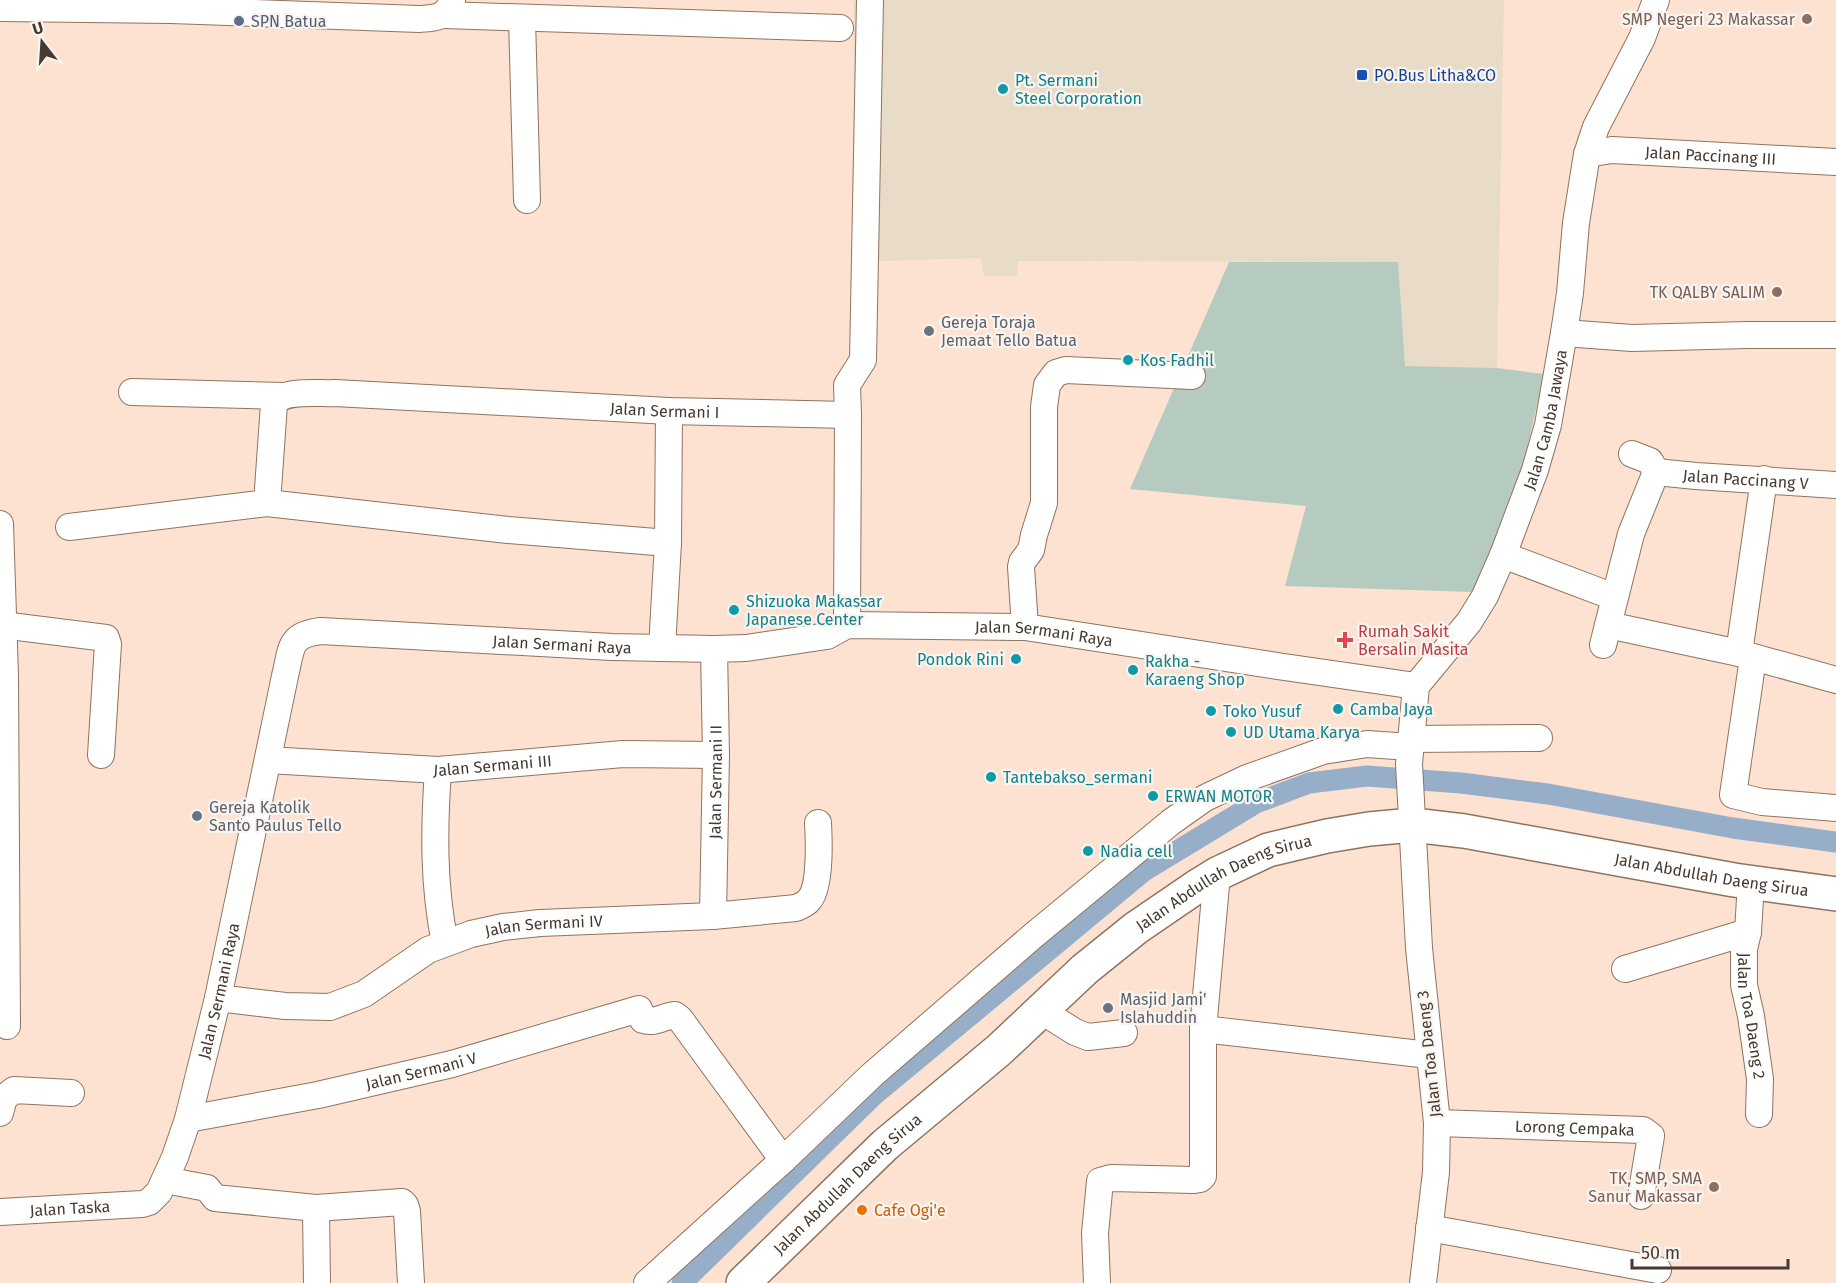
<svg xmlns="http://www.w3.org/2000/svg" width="1836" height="1283" font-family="'Fira Sans',sans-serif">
<rect width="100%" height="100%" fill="#fde2d1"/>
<!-- industrial -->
<path fill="#e8dcc8" d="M854 0H1504L1497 368 1405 366 1397 262 1018 261 1017 276H984L980 258 853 262Z"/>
<!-- green -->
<path fill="#b5cbbf" d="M1229 262H1398L1405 366 1497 368 1544 374 1515 502 1473 592 1285 586 1306 506 1130 489Z"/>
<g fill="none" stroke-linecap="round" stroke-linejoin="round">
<!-- canal -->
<path stroke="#97aec9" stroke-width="21" d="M682 1283 873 1096 1144 871 1256 803 1309 783 1367 776 1461 783 1548 794 1733 828 1836 842"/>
<defs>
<g id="minor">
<path d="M0 8 171 10 419 19C435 18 448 18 452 0"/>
<path d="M444 15 840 28"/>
<path d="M522 19 527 200"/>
<path id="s1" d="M1587 154 1612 150 1836 162"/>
<path d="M1564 333 1632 338 1748 335H1836"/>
<path d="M132 392 284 396"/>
<path d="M848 415 847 385 863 360 870 0"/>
<path id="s2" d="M1656 472 1696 476 1836 485"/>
<path d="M267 503 508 530 668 543"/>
<path d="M0 524 5 676 7 1026"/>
<path id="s3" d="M69 527 267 503 274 404C281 389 320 394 335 393L669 411 848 415 847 625"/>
<path d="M1503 555 1614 597"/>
<path d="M2 625 106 638 108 644 101 755"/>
<path d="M1608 625 1739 653 1836 680"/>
<path d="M1025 627 1021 567 1022 562 1031 550 1034 535 1044 503V407L1047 385 1056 373 1066 370 1192 376"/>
<path d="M1603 645 1631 534 1656 472 1650 461 1632 454"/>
<path d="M662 648 668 543 669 411"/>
<path d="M1739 653 1764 479"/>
<path d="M1753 658 1733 795 1762 802 1836 808"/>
<path d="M1411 739 1539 738"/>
<path id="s4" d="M268 760 438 770 623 754 716 755"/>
<path d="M438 770C434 828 433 885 445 943"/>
<path id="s5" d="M1751 882 1748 932 1744 949V985L1751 1016 1760 1079 1759 1114"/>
<path id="s6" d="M713 916 716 755 714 649"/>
<path d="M1625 969 1748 932"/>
<path id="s7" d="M218 998 285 1006 330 1007 364 994 428 950 471 934 503 927 540 923 713 916 796 908C801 906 806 904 809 900 821 887 819 841 818 823"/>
<path d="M1040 1010 1075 1032 1088 1037 1124 1033"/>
<path d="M1203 1029 1429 1055"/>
<path d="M0 1113 4 1098 14 1090 71 1093"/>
<path id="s8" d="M188 1119 318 1095 452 1064 639 1009 643 1020C655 1024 663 1016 675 1015L680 1019 783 1160"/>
<path id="s9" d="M1437 1123 1643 1130 1651 1136 1641 1196"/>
<path d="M165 1180 207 1188 215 1198 316 1208 402 1202 405 1205 407 1211 411 1283"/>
<path d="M316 1208 317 1283"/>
<path id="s10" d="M0 1212 142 1204 149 1202 159 1192 175 1157 188 1119 218 998 285 676C292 648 288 635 321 631L612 647 714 649 746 648 827 636 847 625 1025 627 1284 667 1416 686"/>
<path d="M1429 1228 1658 1270"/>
<path d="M647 1283 783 1160 872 1075 1034 935 1171 822 1205 798 1247 778 1323 751 1367 744 1410 747"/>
<path d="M1097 1283 1095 1233 1100 1181 1111 1178 1194 1180 1200 1179 1203 1176V1029L1217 874"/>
<path id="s11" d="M1423 1283 1436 1172 1437 1123 1419 948 1409 764 1416 686 1469 622 1485 596 1503 555 1535 470 1548 425 1564 333 1570 293 1576 223 1587 154 1596 127 1642 38 1656 0"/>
</g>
<g id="secondary">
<path id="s12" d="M743 1283 885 1145 999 1050 1085 969 1136 928 1196 887 1217 874 1268 850 1327 836 1369 829 1413 825 1464 831 1734 880 1836 894"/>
</g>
</defs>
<!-- minor casing -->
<use href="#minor" stroke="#90735f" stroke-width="28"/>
<!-- secondary casing -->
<use href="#secondary" stroke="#90735f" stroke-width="36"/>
<!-- minor -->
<use href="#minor" stroke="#fff" stroke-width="26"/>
<!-- secondary -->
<use href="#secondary" stroke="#fff" stroke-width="33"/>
</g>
<!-- markers -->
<g fill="#8d6e63" stroke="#faf4ef" stroke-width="2">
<circle cx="1807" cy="19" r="6"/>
<circle cx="1777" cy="292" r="6"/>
<circle cx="1714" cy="1187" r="6"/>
</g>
<circle fill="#5c6f8a" stroke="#faf4ef" stroke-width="2" cx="239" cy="21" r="6"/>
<rect fill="#1a4fb4" stroke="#faf4ef" stroke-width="2" x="1356" y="69" width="12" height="12" rx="3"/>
<g fill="#0f9aa8" stroke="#faf4ef" stroke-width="2">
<circle cx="1003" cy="89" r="6"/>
<circle cx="1128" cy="360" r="6"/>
<circle cx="734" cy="610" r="6"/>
<circle cx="1016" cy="659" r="6"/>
<circle cx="1133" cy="670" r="6"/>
<circle cx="1338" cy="709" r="6"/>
<circle cx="1211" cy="711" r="6"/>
<circle cx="1231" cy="732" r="6"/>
<circle cx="991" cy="777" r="6"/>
<circle cx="1153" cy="796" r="6"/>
<circle cx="1088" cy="851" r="6"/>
</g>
<g fill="#6b7280" stroke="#faf4ef" stroke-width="2">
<circle cx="929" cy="331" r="6"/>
<circle cx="197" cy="816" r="6"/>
<circle cx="1108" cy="1008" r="6"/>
</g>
<path fill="#e0444e" stroke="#faf4ef" stroke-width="2" d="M1342 631h6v6h6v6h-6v6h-6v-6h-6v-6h6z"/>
<circle fill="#e8710a" stroke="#faf4ef" stroke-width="2" cx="862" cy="1210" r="6"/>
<g text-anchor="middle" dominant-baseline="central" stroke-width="4.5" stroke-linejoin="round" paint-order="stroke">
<!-- education labels -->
<g font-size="16" fill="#785e54" stroke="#faf4ef" text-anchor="end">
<text x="1795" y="19">SMP Negeri 23 Makassar</text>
<text x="1765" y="292">TK QALBY SALIM</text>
<text x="1702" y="1178">TK, SMP, SMA<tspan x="1702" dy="18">Sanur Makassar</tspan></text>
</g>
<!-- service labels -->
<g font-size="16" fill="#4e5e75" stroke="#faf4ef" text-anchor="start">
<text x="251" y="21">SPN Batua</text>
</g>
<!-- transit labels -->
<g font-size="16" fill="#164399" stroke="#faf4ef" text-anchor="start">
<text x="1374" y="75">PO.Bus Litha&amp;CO</text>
</g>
<!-- culture labels -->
<g font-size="16" fill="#0d838f" stroke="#faf4ef" text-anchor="start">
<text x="1015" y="80">Pt. Sermani<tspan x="1015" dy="18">Steel Corporation</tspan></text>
<text x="1140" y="360">Kos Fadhil</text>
<text x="746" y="601">Shizuoka Makassar<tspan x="746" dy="18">Japanese Center</tspan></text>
<text x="1004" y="659" text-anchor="end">Pondok Rini</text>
<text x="1145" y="661">Rakha -<tspan x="1145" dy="18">Karaeng Shop</tspan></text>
<text x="1350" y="709">Camba Jaya</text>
<text x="1223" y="711">Toko Yusuf</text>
<text x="1243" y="732">UD Utama Karya</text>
<text x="1003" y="777">Tantebakso_sermani</text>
<text x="1165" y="796">ERWAN MOTOR</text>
<text x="1100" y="851">Nadia cell</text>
</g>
<!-- street labels -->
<g font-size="16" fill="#463931" stroke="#faf4ef">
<text stroke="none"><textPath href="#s1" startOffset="124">Jalan Paccinang III</textPath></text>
<text stroke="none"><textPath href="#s3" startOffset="693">Jalan Sermani I</textPath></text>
<text stroke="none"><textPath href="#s11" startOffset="900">Jalan Camba Jawaya</textPath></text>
<text stroke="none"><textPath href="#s2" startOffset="90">Jalan Paccinang V</textPath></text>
<text stroke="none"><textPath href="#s10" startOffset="1488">Jalan Sermani Raya</textPath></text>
<text stroke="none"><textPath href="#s10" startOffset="1002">Jalan Sermani Raya</textPath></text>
<text stroke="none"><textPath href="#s4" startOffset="225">Jalan Sermani III</textPath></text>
<text stroke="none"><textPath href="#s6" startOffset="134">Jalan Sermani II</textPath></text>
<text stroke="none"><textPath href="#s12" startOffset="1134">Jalan Abdullah Daeng Sirua</textPath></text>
<text stroke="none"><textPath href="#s12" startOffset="630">Jalan Abdullah Daeng Sirua</textPath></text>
<text stroke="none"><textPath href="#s7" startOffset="346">Jalan Sermani IV</textPath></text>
<text stroke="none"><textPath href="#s10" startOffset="374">Jalan Sermani Raya</textPath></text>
<text stroke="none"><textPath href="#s5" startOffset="135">Jalan Toa Daeng 2</textPath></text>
<text transform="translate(1429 1054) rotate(-96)">Jalan Toa Daeng 3</text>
<text stroke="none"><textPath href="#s8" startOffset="238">Jalan Sermani V</textPath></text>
<text stroke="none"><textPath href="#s9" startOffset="138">Lorong Cempaka</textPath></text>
<text stroke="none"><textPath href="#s12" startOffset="144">Jalan Abdullah Daeng Sirua</textPath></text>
<text stroke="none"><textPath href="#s10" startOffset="70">Jalan Taska</textPath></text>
</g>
<!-- worship labels -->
<g font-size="16" fill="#5b616d" stroke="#faf4ef" text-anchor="start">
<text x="941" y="322">Gereja Toraja<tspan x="941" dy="18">Jemaat Tello Batua</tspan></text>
<text x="209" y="807">Gereja Katolik<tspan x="209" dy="18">Santo Paulus Tello</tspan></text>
<text x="1120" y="999">Masjid Jami'<tspan x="1120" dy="18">Islahuddin</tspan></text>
</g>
<!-- health labels -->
<g font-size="16" fill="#be3a42" stroke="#faf4ef" text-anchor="start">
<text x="1358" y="631">Rumah Sakit<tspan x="1358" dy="18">Bersalin Masita</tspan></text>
</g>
<!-- food labels -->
<g font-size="16" fill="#c56008" stroke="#faf4ef" text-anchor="start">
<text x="874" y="1210">Cafe Ogi'e</text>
</g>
</g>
<!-- north arrow -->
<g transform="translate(42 42) rotate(343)" stroke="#faf4ef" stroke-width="4.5" paint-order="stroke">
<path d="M0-4.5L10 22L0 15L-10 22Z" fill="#463931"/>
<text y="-9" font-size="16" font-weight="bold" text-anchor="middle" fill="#463931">U</text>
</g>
<!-- scale -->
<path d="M1632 1259v9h156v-9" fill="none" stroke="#463931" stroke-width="3"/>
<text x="1641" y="1259" font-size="18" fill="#463931" stroke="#faf4ef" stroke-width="4.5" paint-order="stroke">50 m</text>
</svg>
